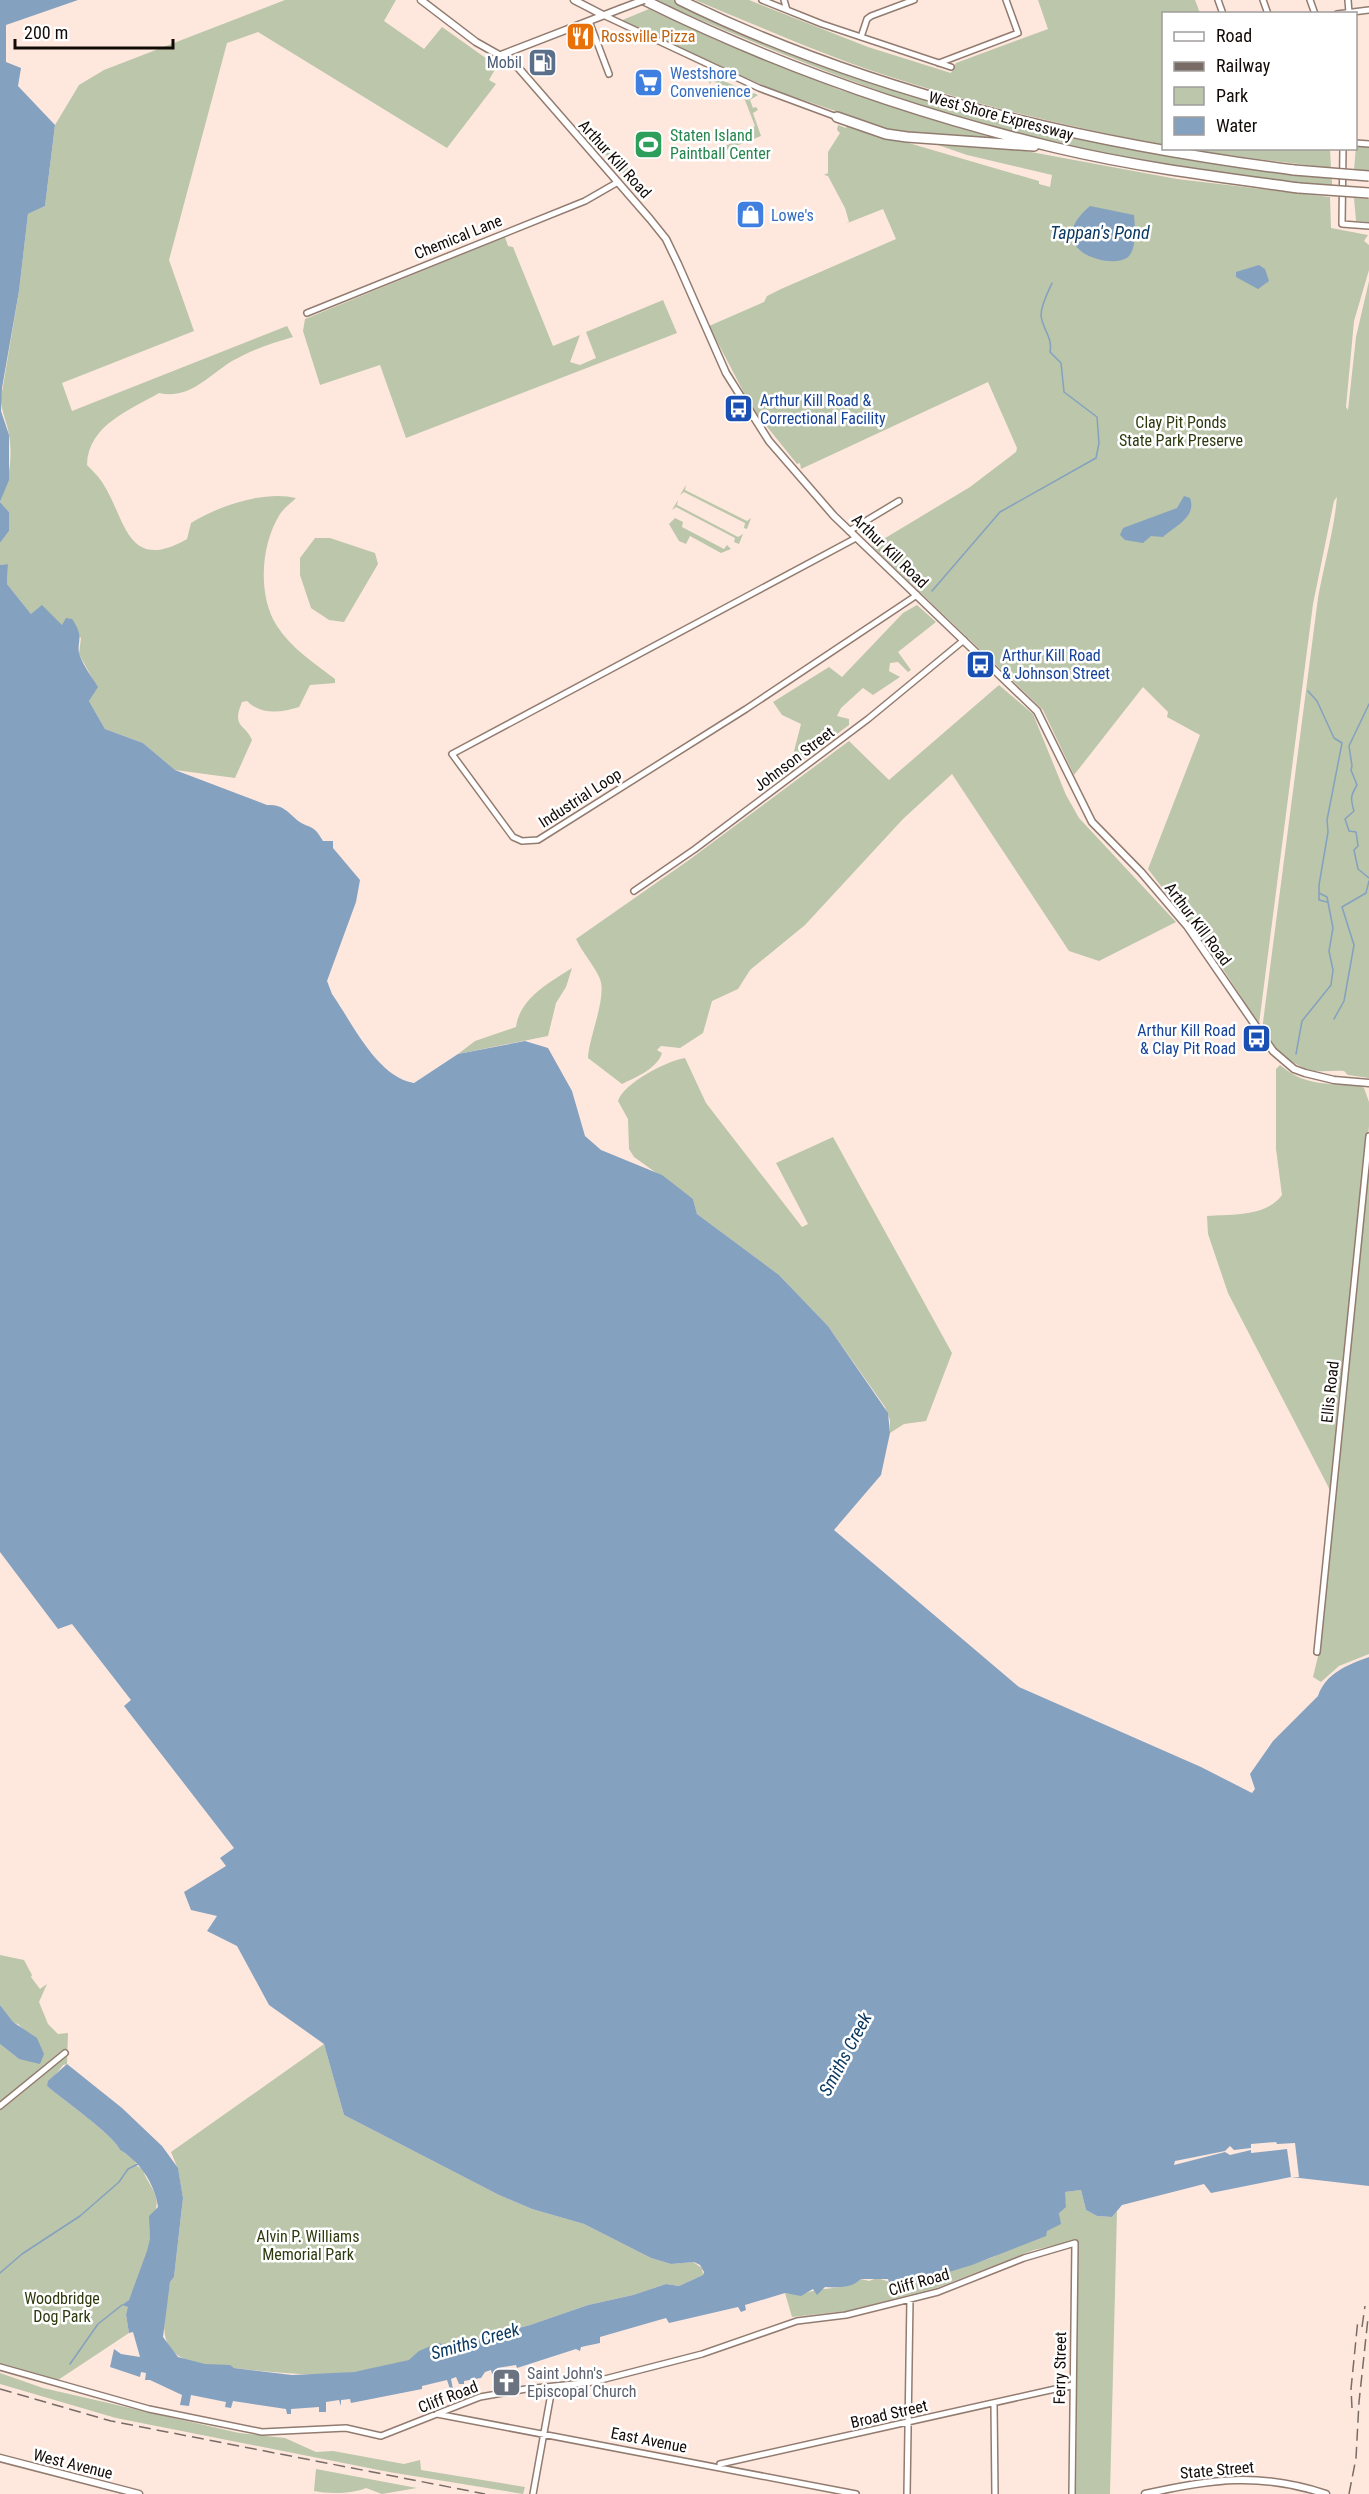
<svg xmlns="http://www.w3.org/2000/svg" width="1369" height="2494" font-family="'Roboto Condensed',sans-serif">
<rect width="100%" height="100%" fill="#fee8de"/>
<!-- green -->
<path fill="#bbc6aa" d="M285 0H396L384 21 424 49 442 27 497 66 489 80 496 84 447 148 258 32 227 43 169 260 194 331 62 383 72 411 287 326 293 337C272 343 251 350 232 361 208 376 189 400 159 393 130 410 88 425 87 465 92 470 98 476 102 482 126 518 126 574 187 539L191 523C218 506 265 490 296 498 291 503 284 508 280 514 261 544 257 595 277 626 291 648 314 663 335 679V683L310 685 299 707C281 713 261 715 247 701L242 702C231 728 246 724 252 740L235 778 175 770 143 743 105 729 89 701 97 687 79 654 81 638 62 625 31 614 7 584 8 564 0 565V543L9 531V512L0 502C9 481 13 458 9 435 7 421 1 412 1 398L19 291 28 214 45 206 55 125 79 85 104 70Z
M654 0H673L716 19 993 118 1178 158 1332 178V186C1209 175 1084 154 965 119 858 87 756 44 654 0Z
M695 0H749L868 47 951 73 956 63 1048 29 1038 0H1195L1200 13 1164 14 1163 145C1056 124 950 99 847 62 796 43 746 21 695 0Z
M649 9 716 40 840 90 996 139 894 131 771 89 620 21Z
M711 76 758 95 750 100 753 108 756 107 758 110 753 113 761 136 721 152 720 148 754 134 752 128 755 126 743 95 738 96V91L712 81 710 84 708 80Z
M838 125 846 128 847 125 1039 181V184L1050 187 1052 175 967 155 938 145 1020 150 1177 179 1330 197 1331 228 1368 235 1364 241 1369 245V270L1354 321 1346 407 1348 410 1356 337 1369 281V1078L1348 1075 1344 1071C1334 1070 1325 1072 1315 1071 1295 1068 1271 1047 1262 1030L1318 598C1324 564 1334 531 1337 497L1334 501 1313 604 1259 1024 1215 957 1148 869 1200 735 1167 717 1168 712 1143 687 1074 775 1043 710 872 546 970 487 1016 452 1017 448 988 382 801 469 800 463 797 464 752 408 709 326 764 302 767 296 781 289 896 239 883 209 845 224 849 222 845 208 828 176 824 175 828 173V152L840 133 837 130Z
M591 130 620 162 628 167 630 174 627 178 586 133Z
M1356 146 1369 147V171L1354 170Z
M1179 149H1330L1331 168Z
M1354 198 1369 199V222L1356 221Z
M505 237 508 246 513 247 553 346 580 335 570 362 580 365 596 358 586 332 663 300 677 333 406 438 380 365 320 385 303 331 305 319Z
M686 485 685 490 747 521 751 518 747 529 744 528 745 523 684 492 680 495Z
M678 500 677 505 738 537 743 534 739 544 734 542 735 538 676 507 672 510Z
M675 518 683 522 682 527 724 549 727 545 731 549 721 553 690 536 686 544 679 541 669 524Z
M315 538H330L375 553 378 564 344 622 329 620 311 608 300 575V558Z
M917 605 936 622 898 652 911 670 908 672 898 662 890 663 889 671 900 677 873 695 863 688 841 708 837 716 849 719V725L797 764 793 755 801 724 782 715 773 702 829 667 842 677 903 613Z
M999 685 1033 714 1066 795 1079 818 1176 922 1099 961 1069 951 952 774 903 819 805 925 750 970 738 989 712 1001 703 1033 680 1048 661 1046 657 1050 662 1053C657 1069 636 1077 622 1084L588 1058C589 1036 607 998 600 979 596 968 582 952 576 939L689 860 849 741 889 780Z
M572 968 566 987 556 1003 548 1036 458 1054 475 1041 516 1027C520 998 549 983 572 968Z
M685 1058 706 1103 802 1227 808 1224 776 1163 833 1137 952 1353 926 1421 904 1424 890 1433V1420L885 1407 828 1326 779 1275 697 1214 693 1199 634 1157 629 1149 628 1119 618 1101C624 1083 666 1061 685 1058Z
M1280 1065C1305 1087 1330 1083 1361 1086L1364 1088 1369 1102V1126L1351 1305 1345 1338 1332 1494 1228 1293 1208 1234 1207 1216C1232 1214 1266 1217 1282 1195L1276 1149V1069Z
M1369 1165V1654L1339 1666 1321 1682 1313 1677 1319 1652Z
M0 1955 24 1960 32 1975 31 1977 40 1989 47 1984 39 2002 48 2024 58 2034 68 2033 67 2064 63 2065 47 2086C62 2099 115 2136 120 2150L134 2159 137 2166 143 2169C145 2180 154 2187 156 2198 159 2209 152 2215 150 2225 149 2230 151 2237 150 2243 145 2262 137 2282 129 2300L123 2305 129 2307 126 2315 129 2333 58 2380 0 2365V2044L19 2059 29 2060V2035L18 2024 13 2023 0 2005Z
M324 2044 344 2115 499 2195 532 2209 584 2224 651 2258 671 2264 693 2262 702 2268 703 2275 679 2286 666 2284 633 2295 588 2305 530 2325 451 2346C432 2341 425 2351 410 2360 405 2362 397 2363 392 2364 341 2380 285 2374 234 2368 226 2363 217 2366 208 2365 152 2358 163 2325 170 2282L174 2277 183 2198 178 2169 171 2152Z
M1081 2190 1086 2210 1097 2216 1112 2217 1117 2211 1110 2494H1076L1078 2240 1034 2250 936 2288 846 2311 792 2317 785 2293 801 2295C817 2286 849 2291 861 2279L869 2281 877 2278 903 2286 991 2258 1060 2224 1059 2212 1066 2206 1064 2192Z
M0 2373 43 2388 239 2433 285 2438 316 2452 333 2451 404 2464 420 2460 421 2470 525 2487 523 2494 389 2472 116 2418 0 2384Z
M316 2469 417 2488 382 2494 366 2488C353 2494 328 2494 314 2491Z"/>
<!-- water -->
<path fill="#84a1c0" d="M0 0H78L6 25V62L21 68 18 86 55 125 45 206 28 214 19 291 2 388 1 411 9 435V480L0 502 9 512V531L0 543Z
M1090 206 1134 215C1135 226 1137 249 1128 257 1111 271 1039 249 1090 206Z
M1259 265 1265 269 1269 281 1258 289 1236 277V272Z
M1184 496 1190 498C1197 517 1175 526 1163 537L1151 536 1143 543 1125 540 1120 535 1123 528 1177 508Z
M8 564 7 584 31 614 42 605 62 625 66 618 72 619C86 639 75 642 80 656 84 667 92 677 98 687L89 701 105 729 143 743 175 770 267 805C282 804 287 811 297 820 310 830 312 822 323 841H333V848L360 880 356 902 327 981 332 994C353 1024 377 1077 414 1083L458 1054 525 1041 548 1048 572 1091 585 1136 601 1150 662 1175 693 1199 697 1214 779 1275 828 1326 888 1413 890 1433 881 1475 834 1530 1019 1687 1201 1767 1252 1793 1255 1789 1250 1774 1273 1741 1318 1696C1326 1673 1347 1665 1369 1657V2186L1291 2177 1211 2193 1204 2184 1122 2205 1112 2217 1097 2216 1086 2210 1081 2190 1065 2192 1066 2207 1059 2213 1061 2224 1047 2231 1046 2236 972 2265 903 2286 889 2282 888 2279H861C852 2288 837 2288 825 2287L817 2295 813 2289 801 2296 785 2293 745 2305 746 2310 741 2312 738 2307 669 2323 666 2318 600 2337V2343L581 2347 580 2351 576 2349 517 2368 516 2365 497 2368V2373L492 2374 491 2370 485 2372 481 2378 464 2381V2384H459L456 2377 451 2379 453 2389H450L447 2380 422 2386V2389L351 2403 350 2399 341 2400V2406L339 2400 326 2402V2412H319V2407L291 2409V2414H287L286 2409 233 2401 231 2408 225 2407 226 2402 191 2395 189 2406 180 2405 182 2395 150 2380H145L146 2373 141 2372 140 2377 110 2367 114 2349 121 2354 140 2357 133 2332 129 2333 126 2315 128 2307 122 2305 129 2300 147 2251 150 2239 149 2216 158 2207C155 2183 138 2160 120 2150 115 2136 62 2099 47 2086L48 2081 67 2064 122 2108 162 2146 178 2168 183 2198 174 2277 170 2282 163 2337 178 2357 205 2364 230 2365 234 2368 292 2375 354 2372 409 2360 419 2351 438 2343 452 2346 466 2339 472 2341 530 2325 588 2305 633 2295 666 2284 679 2286 703 2275 704 2272 700 2265 694 2262 671 2264 651 2258 584 2224 532 2209 499 2195 344 2115 324 2044 269 2005 237 1946 207 1931 217 1916 191 1910 184 1892 226 1866 220 1858 234 1848 124 1706 131 1700 72 1624 58 1629 0 1552V565Z
M0 2005 13 2022 37 2038 44 2054 40 2064 19 2059 0 2044Z"/>
<!-- pier -->
<path fill="#fee8de" d="M1276 2142 1277 2144 1295 2143 1299 2177H1291L1287 2149 1251 2153V2150L1230 2155 1225 2152 1174 2165 1175 2161 1225 2151 1230 2146 1234 2150 1251 2148V2144Z"/>
<g fill="none" stroke-linecap="round" stroke-linejoin="round">
<!-- stream -->
<path stroke="#84a1c0" stroke-width="1.5" d="M932 591 1000 512 1096 458 1099 443 1097 417 1064 392 1061 363 1050 352C1053 337 1042 329 1041 315 1041 305 1048 292 1052 283
M1369 704 1349 746 1352 766 1351 770 1357 785C1351 795 1350 798 1354 811L1345 819 1349 831 1356 832 1358 846 1354 850 1358 869 1369 878
M1319 893V900L1327 902
M1334 1019 1344 1001 1354 945 1342 907 1366 893 1369 881
M1296 1054 1302 1021 1331 985 1333 970 1329 951 1333 928 1327 897 1319 893V885L1328 832 1327 820 1342 743 1334 738 1317 701 1308 691
M0 2273 22 2254 80 2216 119 2182 128 2169 138 2164
M70 2364 98 2324 122 2305"/>
<defs>
<path id="minor" d="M762 0 822 24 951 67
M784 0 787 10
M1218 0 1223 14
M1263 0 1268 14
M1310 0 1315 14
M1348 0 1349 13
M1337 14 1369 10
M603 15 759 88 837 117
M589 21 609 74
M861 37 867 19 871 16 914 0
M939 63 1018 33 1006 0
M1356 143 1369 144
M1343 148 1342 224 1369 226
M307 313 585 201 618 182
M849 531 899 501
M856 538 452 754 513 837 522 841 538 840 746 709 917 595
M634 891 695 849 868 719 964 640
M1317 1652 1369 1136
M0 2106 65 2053
M0 2367 149 2409 262 2432 346 2428 381 2436 480 2397 526 2389 593 2382 702 2354 797 2321 846 2315 938 2292 1024 2258 1075 2243 1072 2494
M994 2404 995 2494
M437 2414 856 2494
M720 2464 1073 2385
M533 2494 552 2388
M907 2494 910 2299"/>
<path id="tertiary" d="M421 0 476 42 515 64 650 219 666 239 678 264 726 373 769 441 834 516 1037 711 1092 822 1141 872 1187 926 1273 1051 1294 1069 1305 1073 1334 1080 1369 1083
M574 0 603 15
M501 55 620 9
M0 2458 139 2494
M1145 2494C1210 2479 1260 2472 1326 2494"/>
<path id="motorway" d="M644 0C775 65 915 114 1057 148 1137 167 1218 177 1299 188
M680 0C871 94 1084 143 1294 170
M837 117 886 134 907 137 1034 146"/>
</defs>
<!-- minor casing -->
<use href="#minor" stroke="#927b6f" stroke-width="8"/>
<!-- tertiary casing -->
<use href="#tertiary" stroke="#927b6f" stroke-width="9"/>
<!-- motorway casing -->
<use href="#motorway" stroke="#927b6f" stroke-width="12"/>
<!-- minor -->
<use href="#minor" stroke="#fff" stroke-width="5"/>
<!-- tertiary -->
<use href="#tertiary" stroke="#fff" stroke-width="6"/>
<!-- motorway -->
<use href="#motorway" stroke="#fff" stroke-width="9"/>
<!-- rail -->
<path stroke="#796b65" stroke-width="1.5" stroke-dasharray="12 6" stroke-linecap="butt" d="M1362 2327 1365 2306
M0 2389 111 2421 485 2494
M1352 2408 1351 2389 1358 2319
M1349 2494 1356 2458 1359 2402 1368 2318"/>
<defs>
<path id="tertiary-bridge" d="M620 9 644 0"/>
<path id="motorway-bridge" d="M1294 170 1369 176
M1299 188 1369 193"/>
</defs>
<!-- tertiary-bridge casing -->
<use href="#tertiary-bridge" stroke="#927b6f" stroke-width="9" stroke-linecap="butt"/>
<!-- motorway-bridge casing -->
<use href="#motorway-bridge" stroke="#927b6f" stroke-width="12" stroke-linecap="butt"/>
<!-- tertiary-bridge -->
<use href="#tertiary-bridge" stroke="#fff" stroke-width="6"/>
<!-- motorway-bridge -->
<use href="#motorway-bridge" stroke="#fff" stroke-width="9"/>
</g>
<!-- icons -->
<defs>
<symbol id="restaurant-square" viewBox="-11 -11 22 22"><rect x="-9" y="-9" width="18" height="18" rx="4" fill="#e8710a" stroke="#fff"/><path d="M-5-6h1v4h1v-4h1v4h1v-4h1v5L-1.5 .5V6h-2V.5L-5-1ZM5-6V6H3V1.5H1.5Q1.5-4 5-6Z" fill="#fff"/></symbol>
<symbol id="fuel-square" viewBox="-11 -11 22 22"><rect x="-9" y="-9" width="18" height="18" rx="4" fill="#5c6f8a" stroke="#fff"/><path d="M-5.5-6h7V0h2V4h1.3V-2.5L3-4.5l.8-.8L6-3V5H2.5V1h-1V6h-7ZM-4.2-4.7v3.2H.2V-4.7Z" fill="#fff"/></symbol>
<symbol id="supermarket-square" viewBox="-11 -11 22 22"><rect x="-9" y="-9" width="18" height="18" rx="4" fill="#3f7fe0" stroke="#fff"/><path d="M-6-5.5h2.5l.6 2H6L4.5 2H-2.5L-4.4-4H-6ZM-1.5 3.2a1.3 1.3 0 1 0 .1 0ZM3 3.2a1.3 1.3 0 1 0 .1 0Z" fill="#fff"/></symbol>
<symbol id="stadium-square" viewBox="-11 -11 22 22"><rect x="-9" y="-9" width="18" height="18" rx="4" fill="#2e9e5b" stroke="#fff"/><path d="M0-5a6.5 5 0 1 0 0 10a6.5 5 0 1 0 0-10ZM-3.5-1.8h7v3.6h-7Z" fill="#fff"/></symbol>
<symbol id="shop-square" viewBox="-11 -11 22 22"><rect x="-9" y="-9" width="18" height="18" rx="4" fill="#3f7fe0" stroke="#fff"/><path d="M-5-2.5h2.3a2.7 3.5 0 0 1 5.4 0H5L5.5 6h-11ZM-1.5-2.5h3a1.5 2.3 0 0 0-3 0Z" fill="#fff"/></symbol>
<symbol id="bus-square" viewBox="-11 -11 22 22"><rect x="-9" y="-9" width="18" height="18" rx="4" fill="#1a4fb4" stroke="#fff"/><path d="M-5-6H5V4H4V6H2V4H-2V6H-4V4H-5ZM-3.5-4V0h7V-4ZM-3.5 1.2v1.5H-2V1.2ZM2 1.2v1.5H3.5V1.2Z" fill="#fff"/></symbol>
<symbol id="church-square" viewBox="-11 -11 22 22"><rect x="-9" y="-9" width="18" height="18" rx="4" fill="#6b7280" stroke="#fff"/><path d="M-1.2-6h2.4v3.5h3.3v2.4h-3.3V6h-2.4V-.1h-3.3v-2.4h3.3Z" fill="#fff"/></symbol>
</defs>
<g fill-rule="evenodd">
<use href="#restaurant-square" x="564" y="20" width="33" height="33"/>
<use href="#fuel-square" x="526" y="46" width="33" height="33"/>
<use href="#supermarket-square" x="632" y="66" width="33" height="33"/>
<use href="#stadium-square" x="632" y="128" width="33" height="33"/>
<use href="#shop-square" x="734" y="198" width="33" height="33"/>
<use href="#bus-square" x="722" y="392" width="33" height="33"/>
<use href="#bus-square" x="964" y="648" width="33" height="33"/>
<use href="#bus-square" x="1240" y="1022" width="33" height="33"/>
<use href="#church-square" x="490" y="2366" width="33" height="33"/>
</g>
<g text-anchor="middle" dominant-baseline="central" stroke-width="5" stroke-linejoin="round" paint-order="stroke">
<!-- food labels -->
<g font-size="16" fill="#c56008" stroke="#fff" text-anchor="start">
<text x="601" y="36">Rossville Pizza</text>
</g>
<!-- service labels -->
<g font-size="16" fill="#4e5e75" stroke="#fff" text-anchor="end">
<text x="522" y="62">Mobil</text>
</g>
<!-- shop labels -->
<g font-size="16" fill="#366cbe" stroke="#fff" text-anchor="start">
<text x="670" y="73">Westshore<tspan x="670" dy="18">Convenience</tspan></text>
<text x="771" y="215">Lowe's</text>
</g>
<!-- street labels -->
<g font-size="16" fill="#120a06" stroke="#fff">
<text transform="translate(1001 116) rotate(15)">West Shore Expressway</text>
<text transform="translate(615 159) rotate(48)">Arthur Kill Road</text>
<text transform="translate(458 237) rotate(-22)">Chemical Lane</text>
<text transform="translate(890 551) rotate(44)">Arthur Kill Road</text>
<text transform="translate(794 759) rotate(-37)">Johnson Street</text>
<text transform="translate(580 798) rotate(-33)">Industrial Loop</text>
<text transform="translate(1198 924) rotate(53)">Arthur Kill Road</text>
<text transform="translate(1330 1392) rotate(-84)">Ellis Road</text>
<text transform="translate(919 2282) rotate(-16)">Cliff Road</text>
<text transform="translate(1060 2368) rotate(-89)">Ferry Street</text>
<text transform="translate(448 2397) rotate(-21)">Cliff Road</text>
<text transform="translate(889 2414) rotate(-13)">Broad Street</text>
<text transform="translate(649 2440) rotate(11)">East Avenue</text>
<text transform="translate(73 2464) rotate(14)">West Avenue</text>
<text transform="translate(1217 2470) rotate(-5)">State Street</text>
</g>
<!-- leisure labels -->
<g font-size="16" fill="#27864d" stroke="#fff" text-anchor="start">
<text x="670" y="135">Staten Island<tspan x="670" dy="18">Paintball Center</tspan></text>
</g>
<!-- transit labels -->
<g font-size="16" fill="#164399" stroke="#fff" text-anchor="start">
<text x="760" y="400">Arthur Kill Road &amp;<tspan x="760" dy="18">Correctional Facility</tspan></text>
<text x="1002" y="655">Arthur Kill Road<tspan x="1002" dy="18">&amp; Johnson Street</tspan></text>
<text x="1236" y="1030" text-anchor="end">Arthur Kill Road<tspan x="1236" dy="18">&amp; Clay Pit Road</tspan></text>
</g>
<!-- park labels -->
<g font-size="16" fill="#2c3a0e" stroke="#fff">
<text x="1181" y="422">Clay Pit Ponds<tspan x="1181" dy="18">State Park Preserve</tspan></text>
<text x="308" y="2236">Alvin P. Williams<tspan x="308" dy="18">Memorial Park</tspan></text>
<text x="62" y="2298">Woodbridge<tspan x="62" dy="18">Dog Park</tspan></text>
</g>
<!-- worship labels -->
<g font-size="16" fill="#5b616d" stroke="#fff" text-anchor="start">
<text x="527" y="2373">Saint John's<tspan x="527" dy="18">Episcopal Church</tspan></text>
</g>
<!-- water labels -->
<g font-size="18" font-style="italic" fill="#0c3962" stroke="#fff">
<text x="1100" y="232">Tappan's Pond</text>
<text transform="translate(845 2054) rotate(-62)">Smiths Creek</text>
<text transform="translate(475 2341) rotate(-16)">Smiths Creek</text>
</g>
</g>
<!-- legend -->
<rect x="1162" y="12" width="195" height="138" fill="#ffffff" stroke="#a09d9b" stroke-width="1.5"/>
<rect x="1174" y="32" width="30" height="9" fill="#ffffff" stroke="#a09d9b" stroke-width="1.5"/>
<text x="1216" y="42" font-size="18" fill="#120a06">Road</text>
<rect x="1174" y="62" width="30" height="9" fill="#796b65" stroke="#a09d9b" stroke-width="1.5"/>
<text x="1216" y="72" font-size="18" fill="#120a06">Railway</text>
<rect x="1174" y="87" width="30" height="18" fill="#bbc6aa" stroke="#a09d9b" stroke-width="1.5"/>
<text x="1216" y="102" font-size="18" fill="#120a06">Park</text>
<rect x="1174" y="117" width="30" height="18" fill="#84a1c0" stroke="#a09d9b" stroke-width="1.5"/>
<text x="1216" y="132" font-size="18" fill="#120a06">Water</text>
<!-- scale -->
<path d="M15 39v9h158v-9" fill="none" stroke="#120a06" stroke-width="3"/>
<text x="24" y="39" font-size="18" fill="#120a06" stroke="#ffffff" stroke-width="4.5" paint-order="stroke">200 m</text>
</svg>
